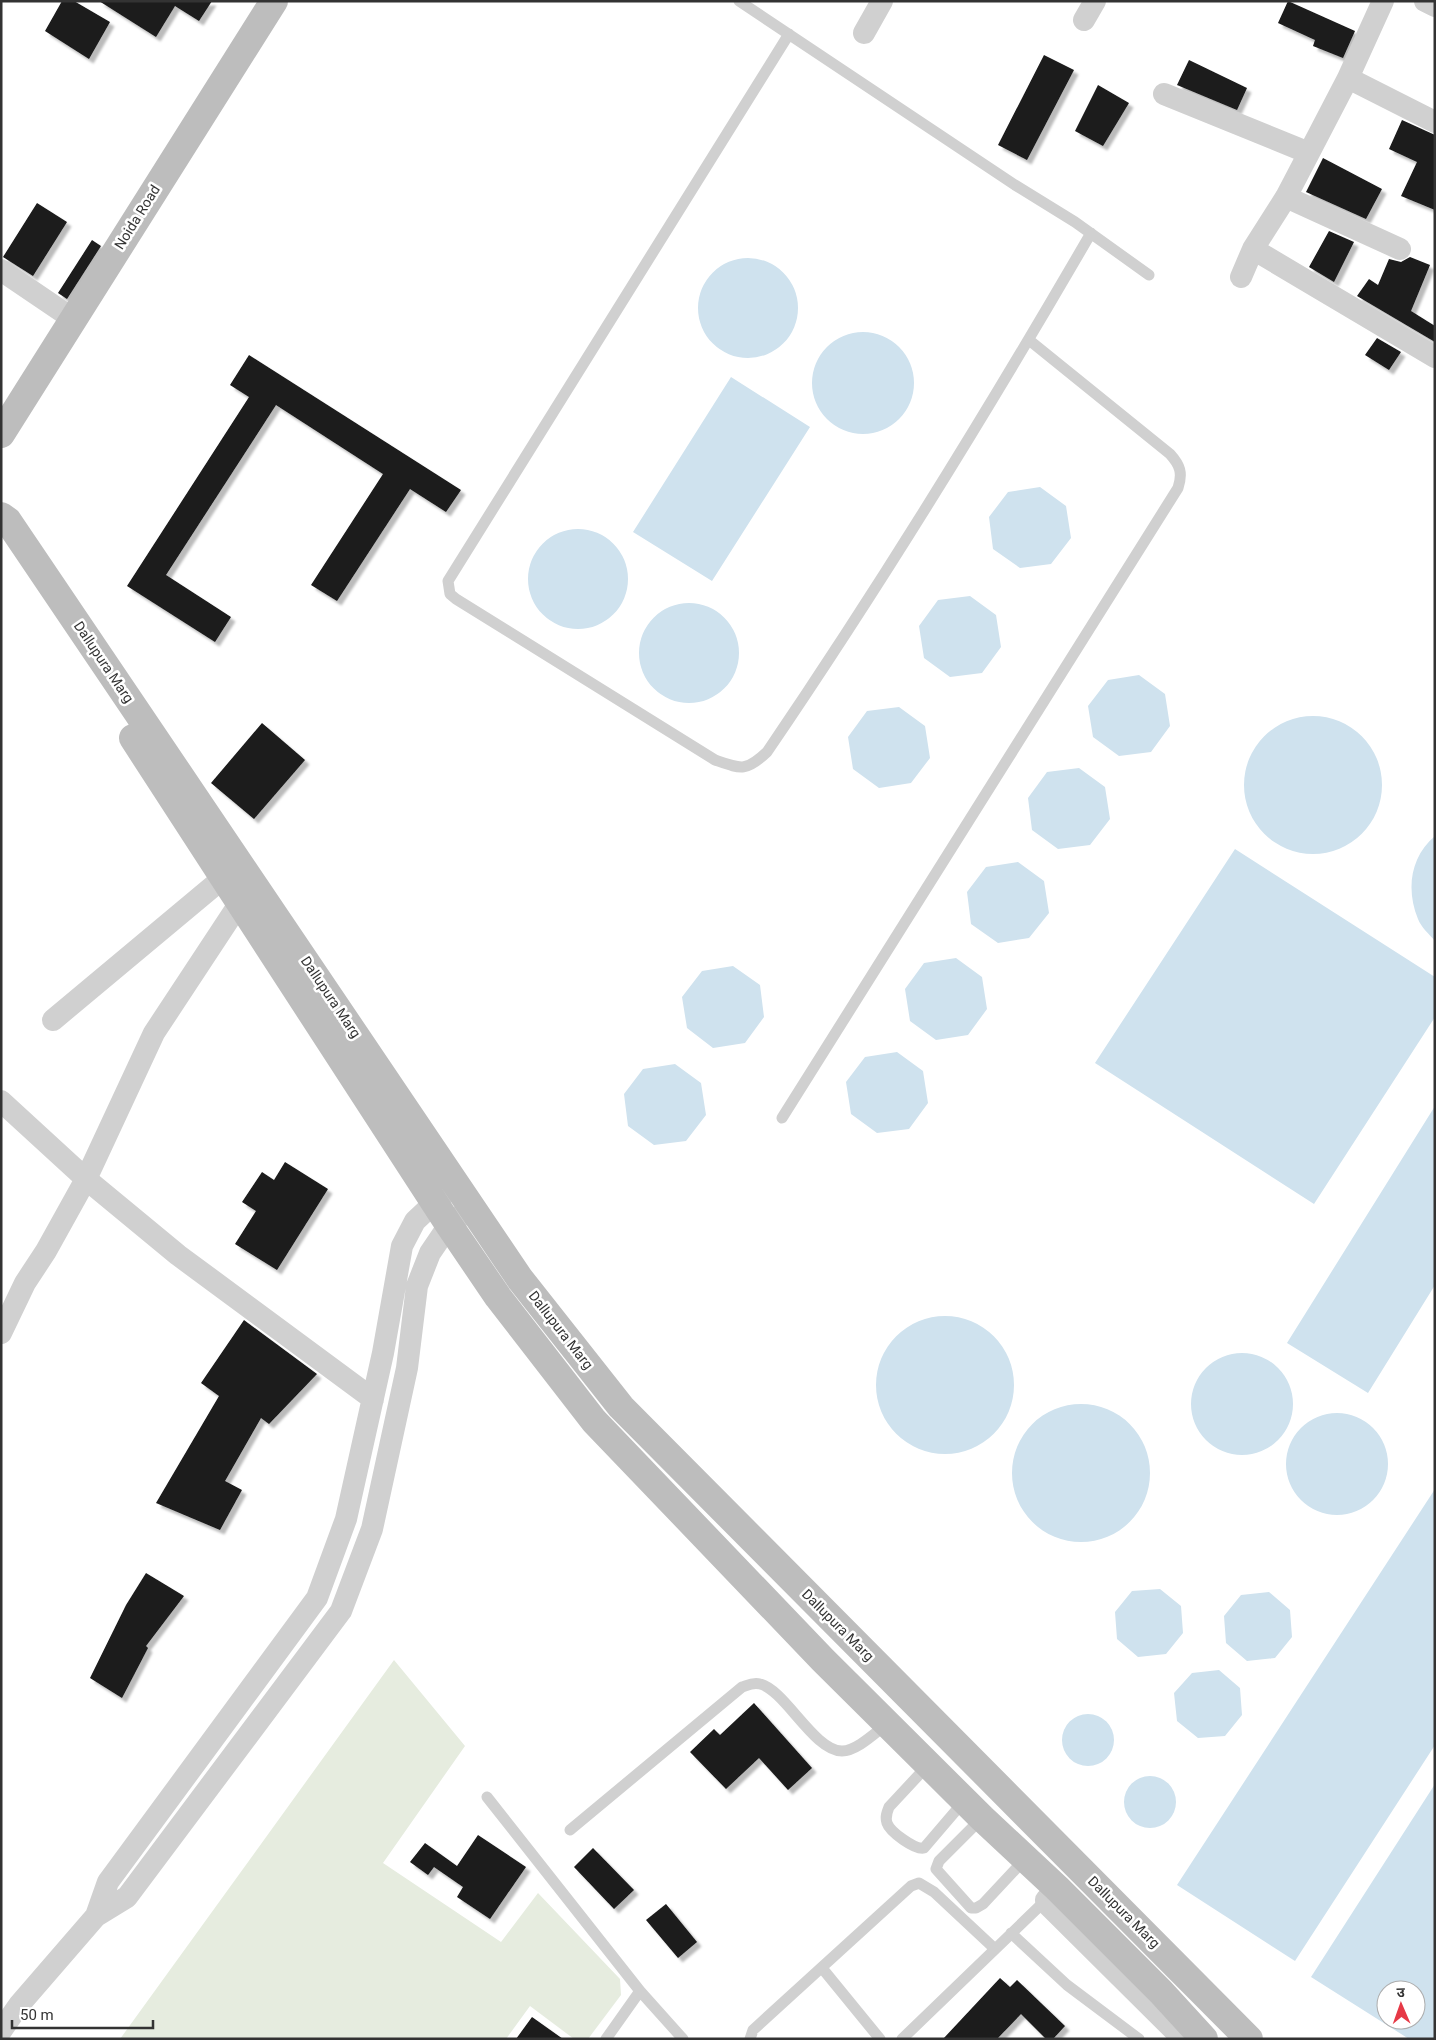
<svg xmlns="http://www.w3.org/2000/svg" width="1436" height="2040" font-family="Roboto,'Noto Sans Devanagari',sans-serif">
<defs>
<filter id="shadow"><feDropShadow dx="4.5" dy="4.5" stdDeviation="1" flood-color="#0004"/></filter>
</defs>
<rect width="100%" height="100%" fill="#fff"/>
<!-- green -->
<path fill="#e6ecdf" d="M394 1660 465 1746 383 1863 501 1942 538 1893 620 1979 621 1995 588 2039H574L530 2006 506 2039H120Z"/>
<!-- water -->
<path fill="#cfe2ee" fill-rule="evenodd" d="M698 308a50 50 0 1 1 100 0a50 50 0 1 1-100 0Z
M812 383a51 51 0 1 1 102 0a51 51 0 1 1-102 0Z
M731 377 810 427 712 581 633 532Z
M1040 487 1066 506 1071 538 1051 564 1020 568 993 549 989 517 1008 492Z
M528 579a50 50 0 1 1 100 0a50 50 0 1 1-100 0Z
M970 596 996 615 1001 647 982 673 950 677 924 658 919 626 938 600Z
M639 653a50 50 0 1 1 100 0a50 50 0 1 1-100 0Z
M1139 675 1165 694 1170 726 1151 752 1119 756 1093 737 1088 706 1108 680Z
M899 707 925 726 930 758 911 783 879 788 853 769 848 737 867 711Z
M1244 785a69 69 0 1 1 138 0a69 69 0 1 1-138 0Z
M1079 768 1105 787 1110 819 1090 845 1058 849 1032 830 1028 798 1047 772Z
M1435 836V941C1429 934 1421 927 1418 919 1406 890 1410 857 1435 836Z
M1235 849 1435 977V1017L1314 1204 1095 1063Z
M1018 862 1044 881 1049 913 1029 938 998 943 971 924 967 892 986 867Z
M956 958 982 977 987 1009 968 1035 936 1040 910 1021 905 989 924 963Z
M733 966 760 985 764 1017 745 1043 713 1048 687 1028 682 997 702 971Z
M897 1052 923 1071 928 1103 909 1129 877 1133 851 1114 846 1082 865 1057Z
M675 1064 701 1083 706 1115 686 1141 654 1145 628 1126 624 1094 643 1069Z
M1435 1106V1285L1368 1393 1287 1343Z
M876 1385a69 69 0 1 1 138 0a69 69 0 1 1-138 0Z
M1191 1404a51 51 0 1 1 102 0a51 51 0 1 1-102 0Z
M1012 1473a69 69 0 1 1 138 0a69 69 0 1 1-138 0Z
M1286 1464a51 51 0 1 1 102 0a51 51 0 1 1-102 0Z
M1435 1489V1745L1295 1961 1177 1885Z
M1160 1589 1181 1606 1183 1633 1166 1654 1138 1657 1117 1639 1115 1612 1132 1591Z
M1269 1592 1290 1610 1292 1637 1275 1658 1247 1661 1226 1643 1224 1616 1241 1595Z
M1219 1670 1240 1688 1242 1715 1225 1736 1198 1738 1177 1721 1174 1693 1192 1673Z
M1062 1740a26 26 0 1 1 52 0a26 26 0 1 1-52 0Z
M1124 1802a26 26 0 1 1 52 0a26 26 0 1 1-52 0Z
M1435 1784V2039H1409L1311 1977ZM1386 1990H1416V2020H1386Z"/>
<!-- building -->
<path fill="#1a1a1a" filter="url(#shadow)" d="M62 1H74L110 22 89 59 45 31Z
M99 1H212L199 21 175 6 156 37Z
M1288 1 1355 31 1343 58 1313 46 1315 40 1278 23Z
M1044 55 1074 70 1027 160 998 145Z
M1189 60 1247 88 1237 110 1177 85Z
M1098 85 1129 103 1103 146 1075 131Z
M1402 120 1435 135V210L1401 196 1417 162 1389 149Z
M1323 158 1382 189 1366 219 1306 192Z
M37 203 67 222 33 276 3 257Z
M1329 231 1354 242 1334 282 1309 267Z
M92 240 101 246 67 299 58 293Z
M1410 257 1430 265 1411 311 1435 326V342L1357 296 1369 279 1378 285 1389 259 1401 262Z
M1377 338 1401 352 1389 370 1365 355Z
M249 355 461 490 446 512 410 489 337 601 311 585 383 474 276 405 166 575 231 617 215 642 127 586 249 397 230 385Z
M262 723 305 760 254 819 211 783Z
M285 1162 328 1189 277 1270 235 1244 256 1211 242 1202 262 1172 274 1180Z
M244 1320 317 1374 269 1424 261 1418 225 1481 242 1490 220 1530 156 1503 219 1396 201 1383Z
M146 1573 184 1596 146 1646 148 1648 122 1698 90 1678 126 1605Z
M754 1703 812 1768 788 1790 759 1758 726 1789 690 1752 714 1729 720 1735Z
M478 1835 526 1867 490 1919 457 1897 463 1887 434 1867 428 1875 410 1862 425 1843 457 1866Z
M593 1848 634 1890 614 1909 574 1867Z
M666 1904 697 1942 678 1958 646 1920Z
M1000 1978 1010 1987 1017 1980 1065 2026 1053 2039H1046L1021 2014 997 2039H943Z
M532 2017 563 2039H516Z"/>
<g fill="none" stroke-linecap="round" stroke-linejoin="round">
<!-- lane -->
<path stroke="#d0d0d0" stroke-width="11" d="M739 1 1015 185 1075 222 1149 275
M789 34 448 581 450 594 456 599 715 760C741 769 746 772 767 752 882 583 989 409 1091 233
M782 1118 1178 488C1183 473 1180 465 1170 454L1029 340
M929 1764 889 1807C887 1812 885 1817 887 1823 890 1832 915 1850 924 1848L965 1800
M487 1797 640 1991 683 2039
M982 1818 939 1861 936 1869 971 1908H976L983 1904 1026 1858
M570 1830 742 1687C748 1685 753 1682 760 1684 785 1690 814 1751 842 1751 857 1751 876 1732 887 1724
M1011 1933 1067 1985 1139 2039
M822 1968 880 2039
M606 2039 640 1991
M750 2039 753 2030 911 1886 919 1883 934 1892 995 1949
M902 2039 1046 1900"/>
<!-- street -->
<path stroke="#d0d0d0" stroke-width="22" d="M1425 1 1435 6
M1084 20 1095 1
M864 33 882 1
M1348 78 1435 122
M1164 94 1309 153
M1286 197 1400 249
M1253 249 1435 357
M1 270 73 319
M1241 277 1253 249 1286 197 1309 153 1348 78 1383 1
M53 1020 223 878
M1 1101 86 1179 178 1255 373 1399
M1 1333 25 1283 46 1251 86 1179 154 1033 239 904
M1057 1888 1046 1900 1047 1904 1183 2039
M96 1916 108 1882 317 1598 346 1519 383 1353 402 1246 415 1221 447 1191
M1 2031 19 2005 96 1916 127 1897 341 1611 372 1529 407 1368 417 1286 430 1253 449 1225 462 1215"/>
<!-- secondary -->
<path stroke="#bdbdbd" stroke-width="28" d="M1 434 274 1
M1 516 8 521 520 1279 621 1407 1249 2039
M133 738 449 1225 498 1297 594 1421 823 1660 982 1818 1057 1888 1161 1992 1204 2039"/>
</g>
<g text-anchor="middle" dominant-baseline="central" stroke-width="5" stroke-linejoin="round" paint-order="stroke">
<!-- street labels -->
<g font-size="14" fill="#333" stroke="#fff">
<text transform="translate(137 217) rotate(-58)">Noida Road</text>
<text transform="translate(104 662) rotate(56)">Dallupura Marg</text>
<text transform="translate(331 997) rotate(56)">Dallupura Marg</text>
<text transform="translate(561 1330) rotate(52)">Dallupura Marg</text>
<text transform="translate(838 1625) rotate(45)">Dallupura Marg</text>
<text transform="translate(1124 1912) rotate(45)">Dallupura Marg</text>
</g>
</g>
<!-- border -->
<rect width="1436" height="2040" fill="none" stroke="#333333" stroke-width="5"/>
<!-- north arrow -->
<g transform="translate(1401 2005) rotate(358)"><circle r="24" fill="#ffffff" stroke="#adadad"/>
<path d="M0-4L9 19L0 12L-9 19Z" fill="#e63946"/>
<text y="-8" font-size="14" font-weight="bold" text-anchor="middle" fill="#333333">उ</text>
</g>
<!-- scale -->
<path d="M12 2020v8h141v-8" fill="none" stroke="#333333" stroke-width="2.5"/>
<text x="20" y="2020" font-size="15" fill="#333333" stroke="#ffffff" stroke-width="4" paint-order="stroke">50 m</text>
</svg>
